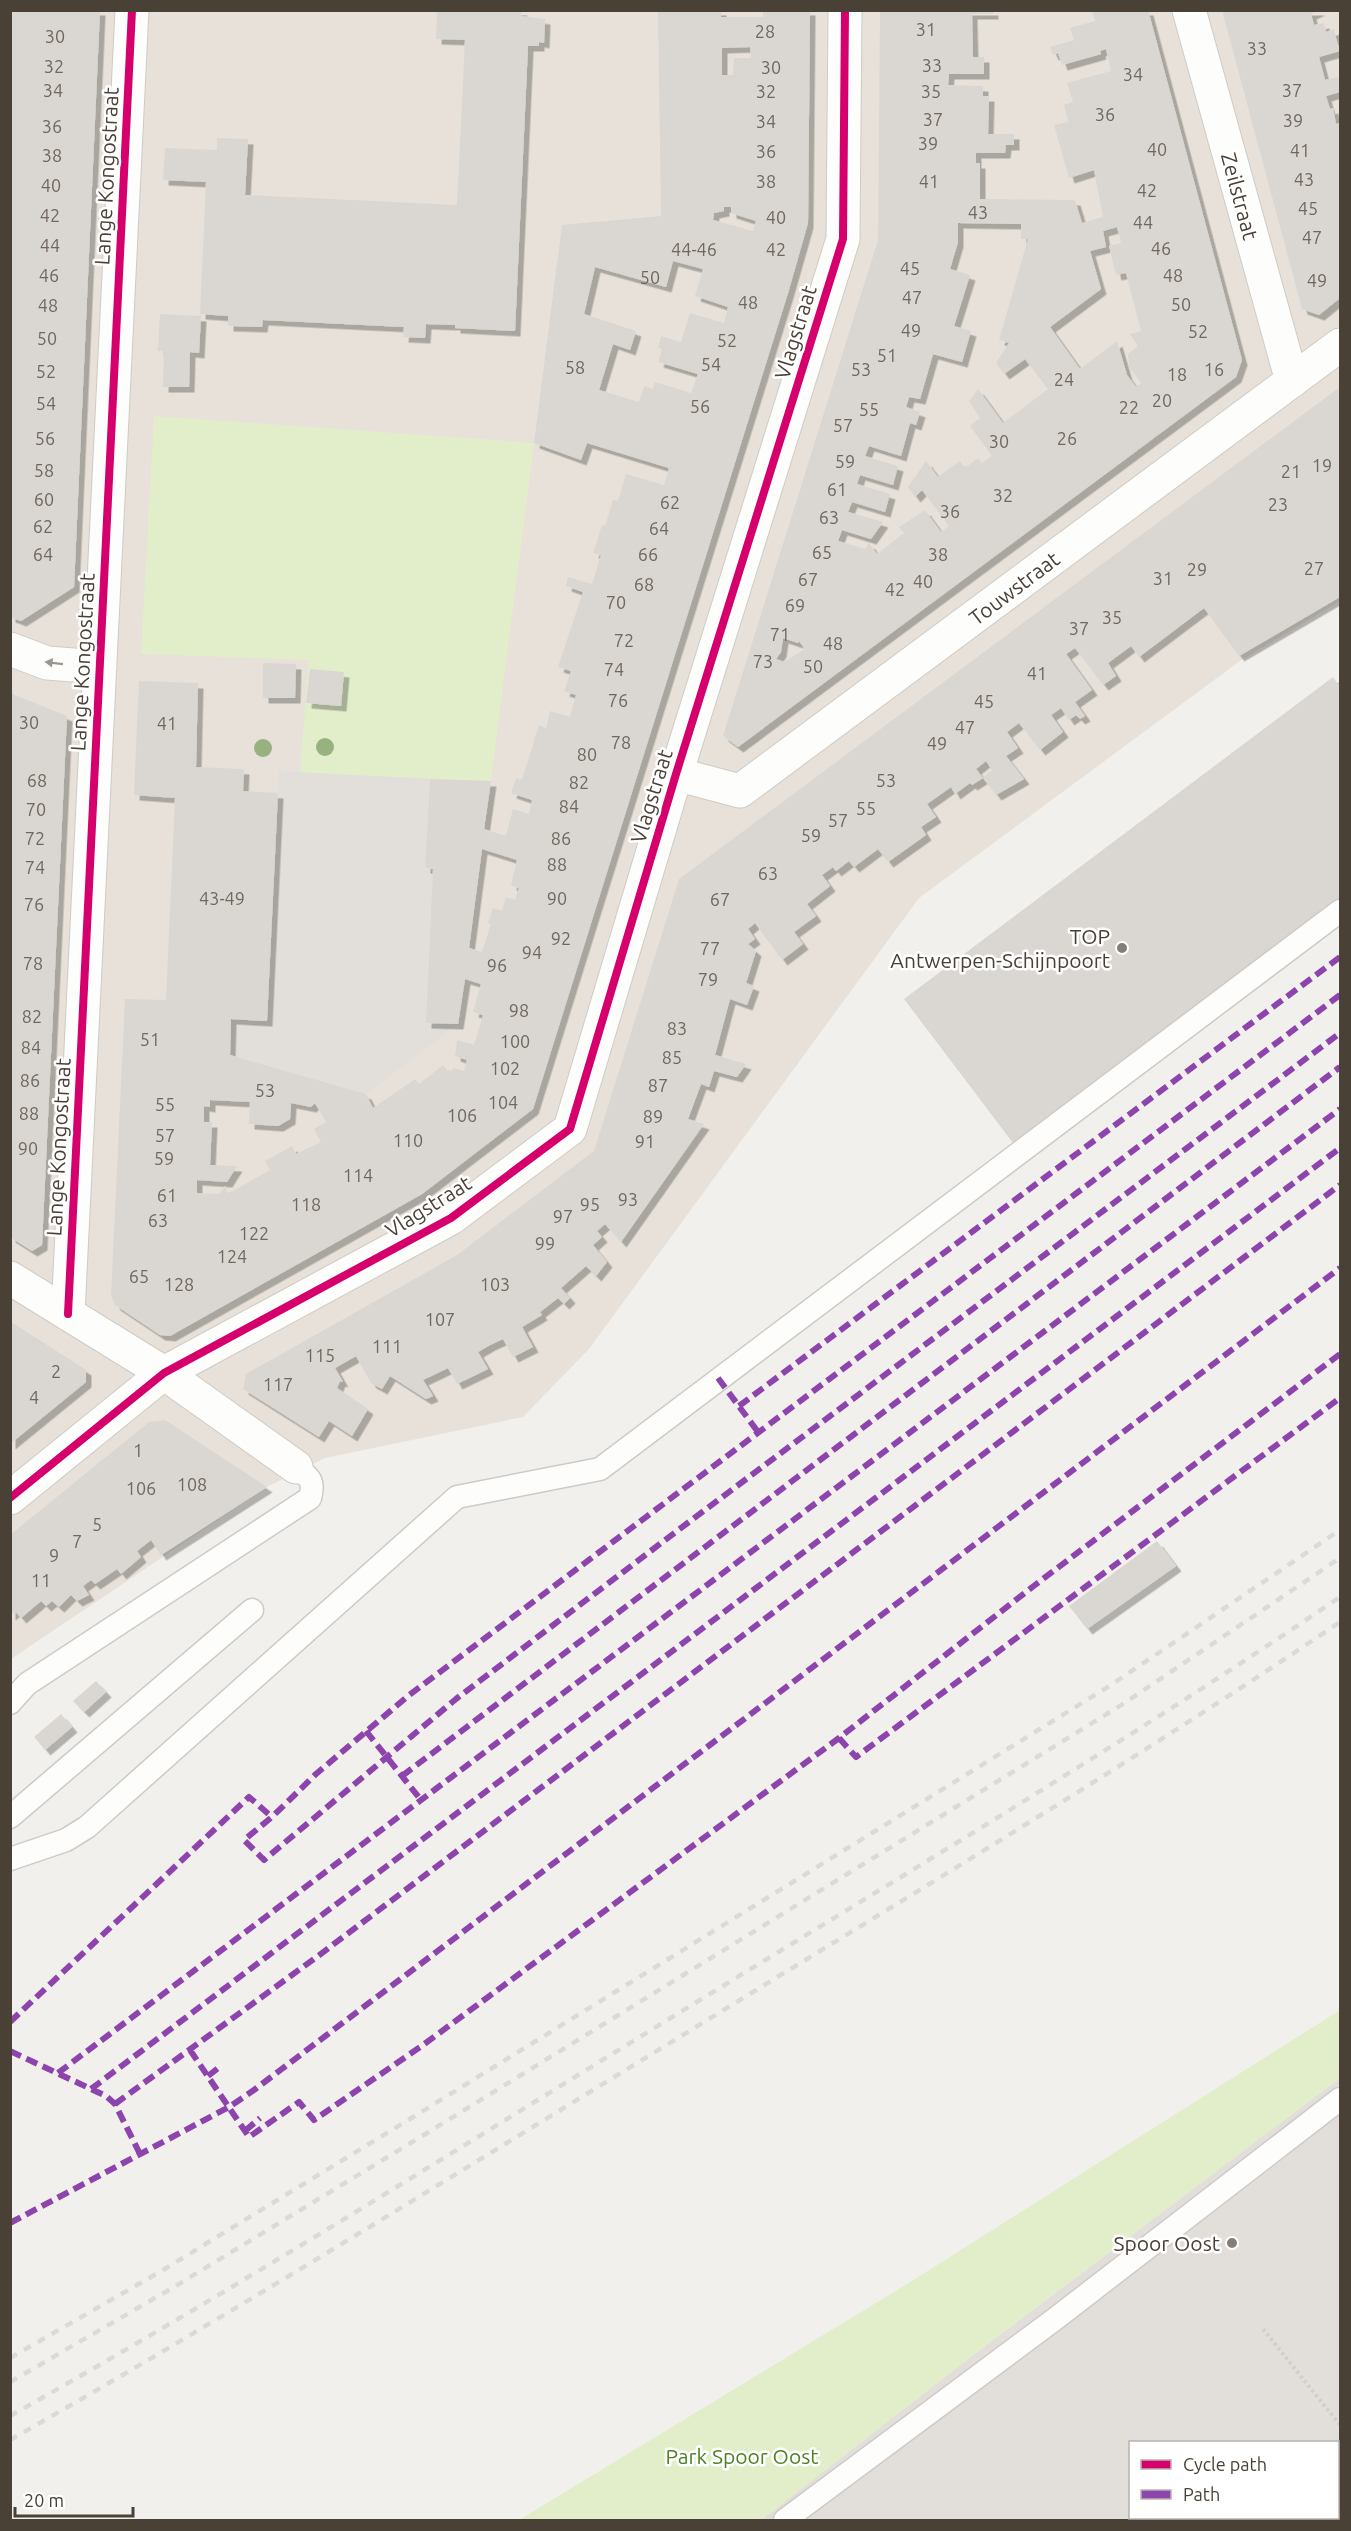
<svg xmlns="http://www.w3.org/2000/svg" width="1351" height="2531" font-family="Ubuntu,sans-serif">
<defs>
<filter id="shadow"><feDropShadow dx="5.5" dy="5.5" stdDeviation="0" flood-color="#0004"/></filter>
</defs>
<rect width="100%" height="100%" fill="#f2f0ec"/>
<!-- residential -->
<path fill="#e7e1d9" d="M11 11H1340V601L1240 661 919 898 589 1349 523 1417 325 1458 267 1487 11 1659Z"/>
<!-- green -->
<path fill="#e2eeca" d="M154 416 534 443 491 781 300 773 309 660 141 654Z
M1340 2010V2078L968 2359 761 2520H519L907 2284Z"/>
<!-- parking -->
<path fill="#e2dfdb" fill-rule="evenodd" d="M279 771 430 779 425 868 433 869 426 1023 458 1024 366 1094 230 1055 231 1019 267 1021Z
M1340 2078V2520H761L968 2359ZM1130 2442H1338V2518H1130Z"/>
<!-- building -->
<path fill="#dad7d2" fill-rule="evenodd" filter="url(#shadow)" d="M10 10H100L74 587 21 621 10 617Z
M437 10H522L521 16 545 19 544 43 539 42V46H528L515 331 455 328V325L426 324 425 338 403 337 404 327 263 320 262 327 228 326V316L200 314 206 182 163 180 165 148 217 150V138L248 139 245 195 457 205 465 40 436 39Z
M658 10H721V17H763V10H810L808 223 788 293 533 1109 422 1194 170 1336 160 1335 115 1305 111 1295 125 999 166 1000 175 798 134 795 139 681 198 683 196 767 244 769 243 791 278 793 267 1021 231 1019 230 1055 366 1094 373 1108 415 1079 419 1084 443 1065 449 1072 454 1068 464 1071 467 1060 455 1056 457 1040 474 1045 483 1015 473 1012 481 984 465 979 458 1024 426 1023 433 869 425 868 430 779 491 781 484 829 506 836 513 809 529 814 532 800 511 793 516 778 522 780 539 725 546 728 550 711 570 717 576 695 564 691 571 671 558 667 583 592 566 586 568 577 592 584 601 555 593 553 602 525 605 526 613 500 618 501 626 474 664 485 669 468 587 443 581 460 534 443 562 225 661 216ZM750 47 751 58H734L733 75H722V48ZM724 207H731V213L756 221 753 231 713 220 714 213 724 211ZM673 261 703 269 695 296 728 307 724 323 690 313 681 342 661 336 658 348 662 349 658 362 698 374 691 393 655 382 653 389 644 386 639 402 599 390 613 344 630 350 636 331 584 314 595 267 666 287ZM482 849 517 860 511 885 519 888 515 900 506 897 502 911 493 908 488 923 491 924 482 952 469 948ZM210 1100 250 1102 249 1124 278 1126 290 1119 291 1103 311 1107 315 1103 326 1122 314 1129 321 1142 296 1154 292 1146 265 1161 270 1170 228 1194 225 1186 219 1194 197 1193V1180L227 1182 237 1166 210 1165 212 1122H204V1106L210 1107Z
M880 10H993V14H972L973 57H984V74H949L948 85 983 86V96H989L988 134H1014V145H1006L1005 153H976V163H980V199L1075 200 1082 223 1103 217 1094 170 1069 178 1054 125 1068 122 1064 105 1073 102 1067 83 1111 71 1106 49 1100 51 1101 54 1062 65 1058 53 1053 55 1050 47 1074 40 1070 28 1095 21 1092 10H1148L1242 360 1236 377 738 747 723 736 878 240ZM958 223 1021 224V239H1028L999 340 1009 343 996 363 1004 374 1025 359 1048 389 1003 423 978 389 969 401 980 418 970 426 992 456 982 463 978 458 965 468 960 461 938 477 926 461 908 487 915 497 922 490 949 526 941 532 925 510 899 527 904 533 877 554 869 543 865 549 838 541 842 530 871 539 883 522 848 512 852 502 885 512 890 494 857 484 860 475 893 485 898 466 865 456 869 446 901 456 910 423 916 425 920 412 906 407 909 397 920 399 933 354 962 362 971 331 954 326 970 275 950 269 958 242ZM1117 227 1121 243 1109 246 1116 275 1126 273 1141 331 1130 334 1138 346 1128 354 1129 367 1141 383 1136 387 1127 375 1117 341 1080 369 1050 327 1101 289 1090 251 1106 247 1103 231ZM783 638 798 643 799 641 805 649 784 662 776 659 781 652Z
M1222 10H1320L1311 14 1314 25 1324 23 1326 32 1334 29 1335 35 1340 51 1319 57 1325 80 1338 77 1340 84V92L1326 96 1330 109 1333 108 1336 124 1340 123V298L1319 315 1302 309Z
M160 314 201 316 199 353 190 352 189 387H163L164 351H158Z
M1340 387V597L1239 656 1204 608 1139 657 1131 646 1108 663 1116 676 1103 685 1075 648 1066 654 1092 690 1075 702 1085 716 1080 719 1076 715 1069 720 1061 708 1051 715 1063 732 1040 750 1019 723 1007 732 1018 748 1006 756 1024 779 996 795 983 778 992 770 986 761 976 769 983 778 972 785 970 783 955 794 951 787 927 804 936 817 921 827 926 835 888 862 878 849 854 867 849 861 836 871 833 867 822 875 830 886 807 904 816 916 794 932 803 944 782 960 755 923 748 929 755 939 748 944 756 951 746 983 754 986 747 1005 730 999 715 1055 746 1064 737 1077 714 1071 709 1087 701 1084 688 1119 704 1124 621 1242 605 1224 597 1231 602 1237 593 1245 607 1262 596 1276 586 1266 561 1288 570 1298 564 1304 558 1298 540 1312 542 1315 522 1327 533 1347 513 1357 503 1339 490 1345 478 1352 488 1369 457 1384 448 1368 423 1380 433 1396 426 1399 390 1376 382 1389 371 1383 356 1356 335 1368 343 1382 340 1381 337 1388 368 1409 352 1436 329 1421 319 1437 243 1389 246 1374 457 1255 594 1151 679 879Z
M263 663 296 664 295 698H263Z
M310 669 344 672 341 706 306 703Z
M1333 677 1340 687V897L1013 1143 904 999Z
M10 693 67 716 42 1245 32 1251 10 1237Z
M10 1321 86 1370V1382L10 1444Z
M165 1420 267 1487 161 1555 151 1540 137 1551 141 1557 121 1574 117 1569 95 1584 91 1580 83 1586 89 1595 77 1601 71 1595 59 1607 52 1601 46 1606 41 1601 21 1618 15 1611 10 1615V1535L149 1422Z
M1157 1541 1176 1566 1087 1629 1069 1606Z
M96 1681 106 1692 84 1712 73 1701Z
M61 1714 72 1727 45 1750 34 1737Z"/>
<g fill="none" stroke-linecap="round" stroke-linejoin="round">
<defs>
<path id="lane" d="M10 1703 27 1684 310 1498C315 1480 309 1477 296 1467
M10 1817 252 1610
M10 1859 66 1840 87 1827 457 1497 600 1469 1340 911
M785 2520 1055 2319 1340 2099"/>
<path id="street" d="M1189 10 1292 381
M10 649 47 663 100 667
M676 774 740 791 1340 345
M10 1278 164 1373 296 1467
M68 1314 132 10
M10 1498 164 1373 451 1218 570 1129 676 774 843 239 845 10"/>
</defs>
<!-- lane casing -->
<use href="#lane" stroke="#cecbc6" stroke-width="25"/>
<!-- street casing -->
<use href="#street" stroke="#cecbc6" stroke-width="35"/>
<!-- path -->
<path stroke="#d2d0ca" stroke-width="4" stroke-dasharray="3 3" stroke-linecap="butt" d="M1263 2329 1340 2425"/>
<!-- lane -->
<use href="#lane" stroke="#fdfdfc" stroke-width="22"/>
<!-- street -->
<use href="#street" stroke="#fdfdfc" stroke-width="33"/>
<!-- rail -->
<path stroke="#dadad9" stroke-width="4.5" stroke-dasharray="8 8" stroke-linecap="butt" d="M10 2358 163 2270 418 2114 1111 1685 1340 1530
M10 2382 174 2287 427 2133 1123 1704 1340 1558
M10 2416C234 2290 451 2153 669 2019 895 1880 1122 1745 1340 1597
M10 2440C242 2308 468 2166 696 2027 912 1894 1130 1764 1340 1622"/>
<!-- quiet -->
<path stroke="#8e44ad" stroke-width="6" stroke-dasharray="12 6" stroke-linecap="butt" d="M1340 995 408 1696 316 1774 272 1817 244 1840 264 1860 456 1699 677 1531 1340 1033
M718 1378 758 1432
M739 1406 1340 957
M366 1731 421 1800
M839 1738 856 1757 1340 1398
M402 1776 1340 1067
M10 2022 249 1797 272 1817
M190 2050 249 2137 299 2102 314 2120 423 2045 839 1738 1035 1585 1340 1354
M10 2051 106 2096 115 2104 140 2154
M58 2073 1340 1109
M208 2076 222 2065
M91 2089 1340 1148
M115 2104 318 1956 1340 1185
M245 2131 260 2118
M10 2223 229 2107 254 2090 1340 1268"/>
<defs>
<path id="cycleway" d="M68 1314 132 10
M10 1498 164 1373 451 1218 570 1129 676 774 843 239 845 10"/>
</defs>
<!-- cycleway casing -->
<use href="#cycleway" stroke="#fff" stroke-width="11"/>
<!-- cycleway -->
<use href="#cycleway" stroke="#d6006c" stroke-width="8"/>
</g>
<!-- trees -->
<g fill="#98b27f">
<circle cx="325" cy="747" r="9"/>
<circle cx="263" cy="748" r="9"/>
</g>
<!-- one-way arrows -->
<defs><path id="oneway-solid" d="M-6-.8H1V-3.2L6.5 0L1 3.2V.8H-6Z" transform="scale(1.5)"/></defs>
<use fill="#9b968f" href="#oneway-solid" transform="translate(54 663) rotate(-173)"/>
<!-- markers -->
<g fill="#857e76" stroke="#fff" stroke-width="2">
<circle cx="1122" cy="948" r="6"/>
<circle cx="1232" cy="2243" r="6"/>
</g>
<g text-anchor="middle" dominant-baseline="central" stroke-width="5" stroke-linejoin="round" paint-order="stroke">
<!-- number labels -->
<g font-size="18" fill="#70685f">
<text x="926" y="29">31</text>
<text x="765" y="31">28</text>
<text x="55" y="36">30</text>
<text x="1257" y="48">33</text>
<text x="932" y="65">33</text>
<text x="54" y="66">32</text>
<text x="771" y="67">30</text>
<text x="1133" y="74">34</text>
<text x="53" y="90">34</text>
<text x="1292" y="90">37</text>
<text x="766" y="91">32</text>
<text x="931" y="91">35</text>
<text x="1105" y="114">36</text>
<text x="933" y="119">37</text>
<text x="1293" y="120">39</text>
<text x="766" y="121">34</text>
<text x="52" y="126">36</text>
<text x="928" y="143">39</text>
<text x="1157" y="149">40</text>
<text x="1300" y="150">41</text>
<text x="766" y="151">36</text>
<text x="52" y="155">38</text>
<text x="1304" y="179">43</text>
<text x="766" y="181">38</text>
<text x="929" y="181">41</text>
<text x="51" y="185">40</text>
<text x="1147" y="190">42</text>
<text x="1308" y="208">45</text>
<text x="978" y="212">43</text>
<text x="50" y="215">42</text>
<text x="776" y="217">40</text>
<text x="1143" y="222">44</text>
<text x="1312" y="237">47</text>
<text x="50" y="245">44</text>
<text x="1161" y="248">46</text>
<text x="694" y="249">44-46</text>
<text x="776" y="249">42</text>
<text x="910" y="268">45</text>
<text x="49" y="275">46</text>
<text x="1173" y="275">48</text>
<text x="650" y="277">50</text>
<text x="1317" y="280">49</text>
<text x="912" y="297">47</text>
<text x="748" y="302">48</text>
<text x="1181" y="304">50</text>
<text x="48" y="305">48</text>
<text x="911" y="330">49</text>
<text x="1198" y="331">52</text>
<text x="47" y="338">50</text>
<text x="727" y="340">52</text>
<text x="887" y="355">51</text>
<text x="711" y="364">54</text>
<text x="575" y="367">58</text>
<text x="861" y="369">53</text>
<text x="1214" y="369">16</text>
<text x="46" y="371">52</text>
<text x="1177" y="374">18</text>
<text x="1064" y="379">24</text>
<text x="1162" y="400">20</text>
<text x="46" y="403">54</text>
<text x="700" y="406">56</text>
<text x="1129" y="407">22</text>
<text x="869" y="409">55</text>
<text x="843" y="425">57</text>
<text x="45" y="438">56</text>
<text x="1067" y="438">26</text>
<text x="999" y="441">30</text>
<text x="845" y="461">59</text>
<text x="1322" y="465">19</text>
<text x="44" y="470">58</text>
<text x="1291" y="471">21</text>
<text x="837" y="489">61</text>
<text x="1003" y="495">32</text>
<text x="44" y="499">60</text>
<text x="670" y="502">62</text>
<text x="1278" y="504">23</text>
<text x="950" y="511">36</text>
<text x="829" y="517">63</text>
<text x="43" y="526">62</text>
<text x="659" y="528">64</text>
<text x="822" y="552">65</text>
<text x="43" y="554">64</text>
<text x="648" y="554">66</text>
<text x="938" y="554">38</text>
<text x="1314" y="568">27</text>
<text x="1197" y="569">29</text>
<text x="1163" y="578">31</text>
<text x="808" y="579">67</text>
<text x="923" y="581">40</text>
<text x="644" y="584">68</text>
<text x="895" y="589">42</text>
<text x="616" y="602">70</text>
<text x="795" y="605">69</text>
<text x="1112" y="617">35</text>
<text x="1079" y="628">37</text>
<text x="780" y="634">71</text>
<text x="624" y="640">72</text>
<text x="833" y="643">48</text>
<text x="763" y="661">73</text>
<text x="813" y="666">50</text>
<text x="614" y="669">74</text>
<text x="1037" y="673">41</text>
<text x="618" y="700">76</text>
<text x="984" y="701">45</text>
<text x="29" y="722">30</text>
<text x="167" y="723">41</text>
<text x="965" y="727">47</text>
<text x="621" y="742">78</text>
<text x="937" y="743">49</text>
<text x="587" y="754">80</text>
<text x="37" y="780">68</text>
<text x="886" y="780">53</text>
<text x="579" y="782">82</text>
<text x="569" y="806">84</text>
<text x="866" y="808">55</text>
<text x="36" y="809">70</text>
<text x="838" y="820">57</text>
<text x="811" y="835">59</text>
<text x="35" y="838">72</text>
<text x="561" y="838">86</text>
<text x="557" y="864">88</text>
<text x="35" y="867">74</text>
<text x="768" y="873">63</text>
<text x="222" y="898">43-49</text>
<text x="557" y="898">90</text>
<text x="720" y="899">67</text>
<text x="34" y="904">76</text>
<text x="561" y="938">92</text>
<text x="710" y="948">77</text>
<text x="532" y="952">94</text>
<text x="33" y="963">78</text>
<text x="497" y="965">96</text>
<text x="708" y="979">79</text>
<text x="519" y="1010">98</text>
<text x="32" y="1016">82</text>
<text x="677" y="1028">83</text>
<text x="150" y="1039">51</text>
<text x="515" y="1041">100</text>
<text x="31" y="1047">84</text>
<text x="672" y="1057">85</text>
<text x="505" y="1068">102</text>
<text x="30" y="1080">86</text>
<text x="658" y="1085">87</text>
<text x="265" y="1090">53</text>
<text x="503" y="1102">104</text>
<text x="165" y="1104">55</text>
<text x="29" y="1113">88</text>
<text x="462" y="1115">106</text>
<text x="653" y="1116">89</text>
<text x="165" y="1135">57</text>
<text x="408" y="1140">110</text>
<text x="645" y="1141">91</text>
<text x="28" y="1148">90</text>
<text x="164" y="1158">59</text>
<text x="358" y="1175">114</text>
<text x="167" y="1195">61</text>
<text x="628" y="1199">93</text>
<text x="306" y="1204">118</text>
<text x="590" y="1204">95</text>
<text x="563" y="1216">97</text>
<text x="158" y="1220">63</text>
<text x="254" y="1233">122</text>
<text x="545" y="1243">99</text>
<text x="232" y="1256">124</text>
<text x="139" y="1276">65</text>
<text x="179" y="1284">128</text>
<text x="495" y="1284">103</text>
<text x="440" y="1319">107</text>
<text x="387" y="1346">111</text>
<text x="320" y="1355">115</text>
<text x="56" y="1371">2</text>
<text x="278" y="1384">117</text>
<text x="34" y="1397">4</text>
<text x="138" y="1450">1</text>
<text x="192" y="1484">108</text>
<text x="141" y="1488">106</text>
<text x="97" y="1524">5</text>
<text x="77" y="1541">7</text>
<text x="54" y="1555">9</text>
<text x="41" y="1580">11</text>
</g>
<!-- street labels -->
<g font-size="21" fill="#4a4136" stroke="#fff">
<text transform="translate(106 176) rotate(-87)">Lange Kongostraat</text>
<text transform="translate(1240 196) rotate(75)">Zeilstraat</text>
<text transform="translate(795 332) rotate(-73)">Vlagstraat</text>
<text transform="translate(1014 588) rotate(-37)">Touwstraat</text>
<text transform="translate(82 662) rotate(-87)">Lange Kongostraat</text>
<text transform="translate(651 796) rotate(-73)">Vlagstraat</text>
<text transform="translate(58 1147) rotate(-87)">Lange Kongostraat</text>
<text transform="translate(428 1206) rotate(-32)">Vlagstraat</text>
</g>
<!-- poi labels -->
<g font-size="21" fill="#4a4136" stroke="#fff" text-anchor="end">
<text x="1110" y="936">TOP<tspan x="1110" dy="24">Antwerpen-Schijnpoort</tspan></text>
<text x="1220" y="2243">Spoor Oost</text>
</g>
<!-- park labels -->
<g font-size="21" fill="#4f8025" stroke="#fff">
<text x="742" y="2456">Park Spoor Oost</text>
</g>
</g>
<!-- border -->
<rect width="1351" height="2531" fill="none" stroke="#4a4136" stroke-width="24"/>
<!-- legend -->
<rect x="1129" y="2441" width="210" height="78" fill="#ffffff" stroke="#b7b3af" stroke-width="1.5"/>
<rect x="1141" y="2460" width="30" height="9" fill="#d6006c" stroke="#b7b3af" stroke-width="1.5"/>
<text x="1183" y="2471" font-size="18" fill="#4a4136">Cycle path</text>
<rect x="1141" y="2490" width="30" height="9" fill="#8e44ad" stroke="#b7b3af" stroke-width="1.5"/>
<text x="1183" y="2501" font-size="18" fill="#4a4136">Path</text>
<!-- scale -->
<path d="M15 2507v9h118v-9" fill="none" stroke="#4a4136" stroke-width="3"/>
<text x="24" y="2507" font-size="18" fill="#4a4136" stroke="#ffffff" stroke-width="4.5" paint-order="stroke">20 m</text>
</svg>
